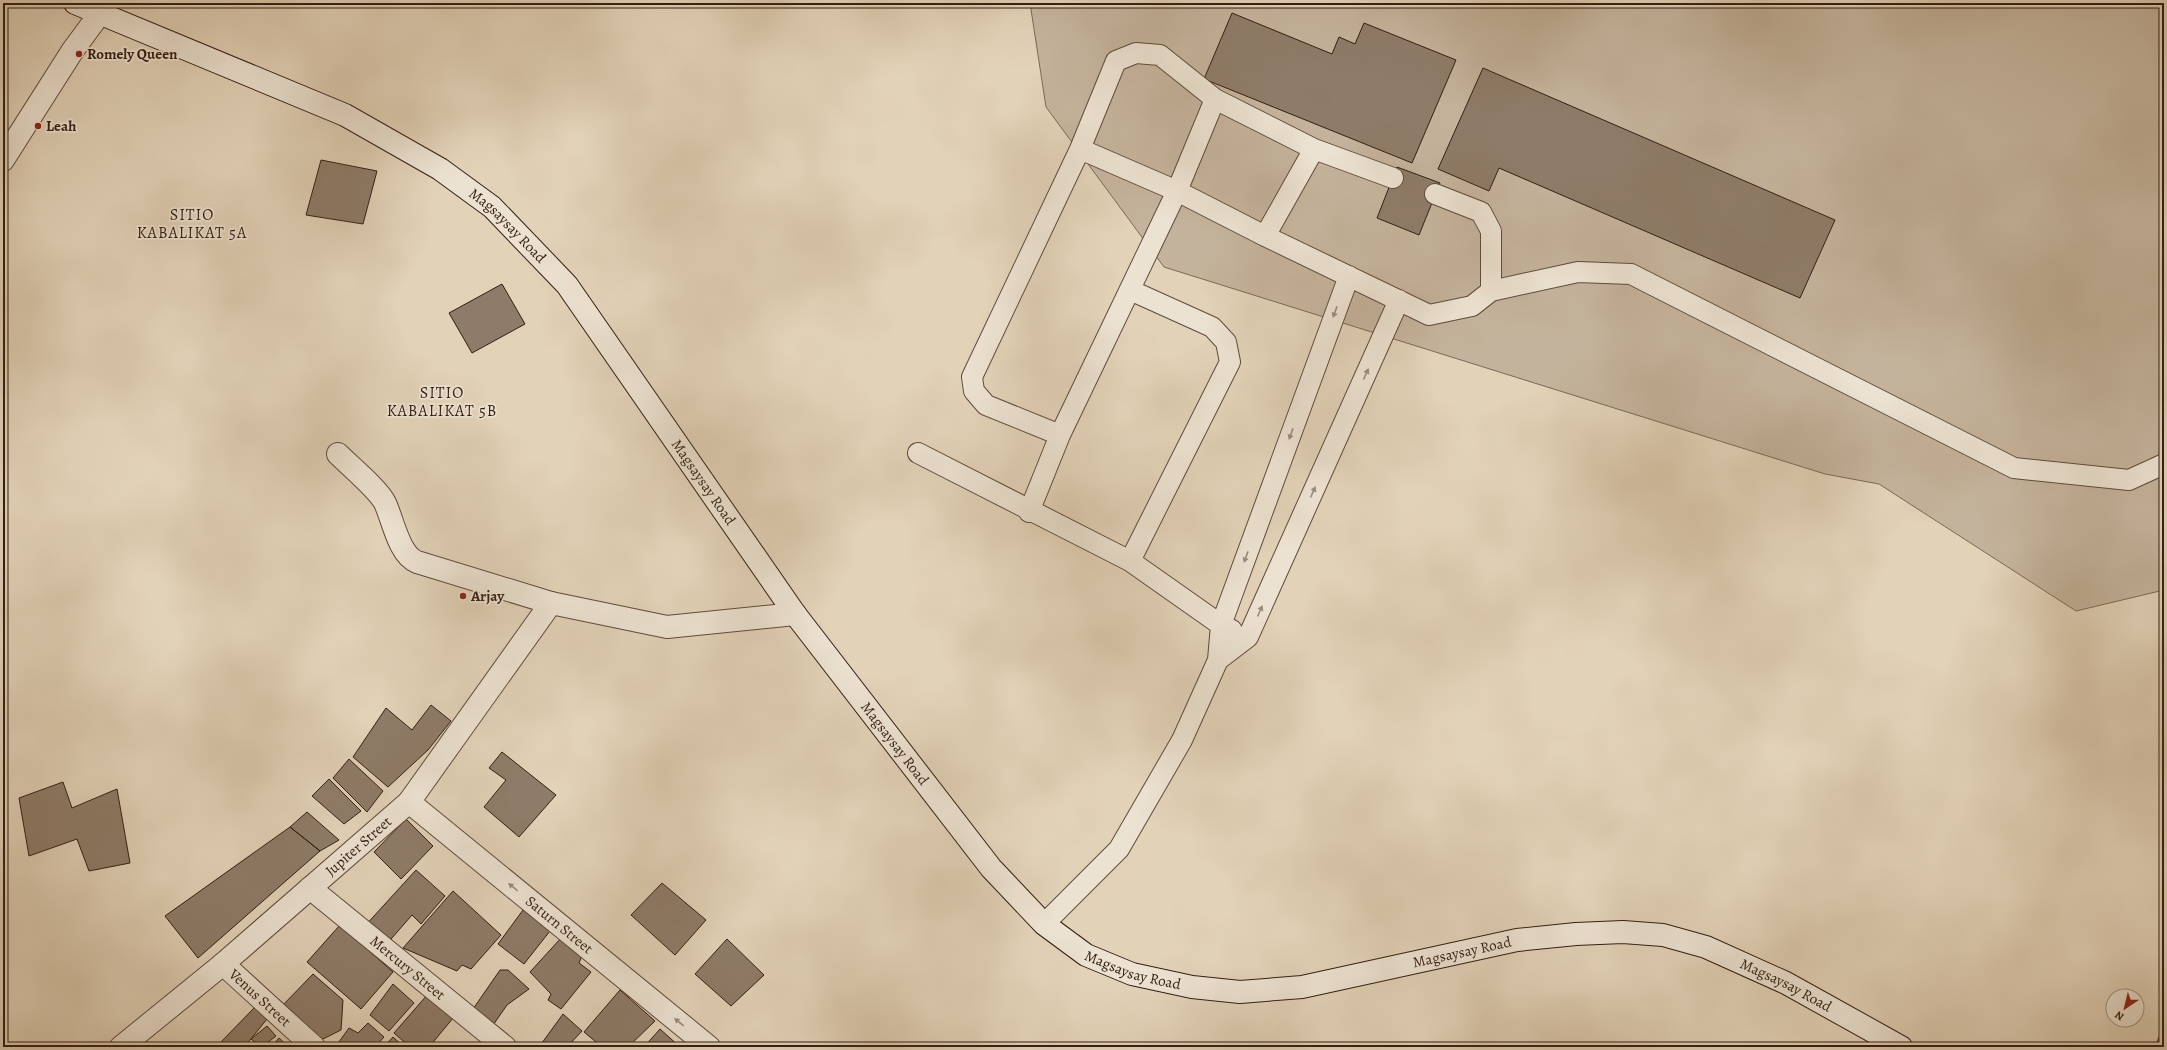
<svg xmlns="http://www.w3.org/2000/svg" width="2167" height="1050" font-family="Alegreya,serif">
<rect width="100%" height="100%" fill="#e2d2b8"/>
<filter id="stains"><feTurbulence type="fractalNoise" baseFrequency=".005" numOctaves="4"/><feColorMatrix values="0 0 0 0 .2 0 0 0 0 .09 0 0 0 0 .02 0 0 0 .5 -.17"/></filter>
<radialGradient id="worn" r=".72"><stop offset=".6" stop-color="#630" stop-opacity="0"/><stop offset="1" stop-color="#630" stop-opacity=".3"/></radialGradient>
<!-- green -->
<path fill="#c4b39c" stroke="#7c6858" d="M1030 3H2164V590L2076 611 1879 484 1825 474 1164 267 1046 107Z"/>
<g fill="none" stroke-linecap="round" stroke-linejoin="round">
<!-- stream -->
<path stroke="#786554" stroke-width="11" d="M2160 1047 2164 1038"/>
</g>
<!-- building -->
<path fill="#8e7c69" stroke="#331e13" d="M1400 3H1430L1426 7Z
M1232 13 1332 54 1339 37 1355 44 1364 23 1456 60 1412 163 1204 79Z
M1483 68 1835 220 1800 298 1499 168 1489 191 1438 169Z
M321 160 377 171 363 224 306 215Z
M1397 167 1440 183 1419 235 1377 218Z
M502 284 525 324 472 353 449 313Z
M431 705 451 721 428 750 388 787 353 757 386 708 412 730Z
M502 752 556 795 519 837 484 807 506 780 489 768Z
M349 759 383 791 367 812 333 778Z
M329 779 361 811 344 824 312 796Z
M63 782 72 808 117 789 130 863 89 871 77 839 29 856 19 798Z
M307 812 339 840 320 851 290 827Z
M406 819 433 846 401 879 374 852Z
M290 827 320 851 198 958 165 916Z
M416 870 445 896 421 924 412 915 385 946 364 927Z
M662 883 706 920 675 955 631 915Z
M453 891 501 935 471 969 462 965 457 971 403 948Z
M523 910 550 931 524 964 498 944Z
M340 925 393 972 361 1009 307 962Z
M562 937 582 956 579 963 591 972 561 1009 548 1000 551 994 530 972Z
M727 939 764 975 731 1006 695 974Z
M500 970H508L529 989 507 1005 491 1028 471 1012Z
M313 974 343 1000 341 1030 321 1040 281 1007Z
M393 984 414 1003 389 1031 370 1015Z
M620 990 655 1021 628 1047H602L584 1032Z
M428 994 454 1017 429 1047H410L394 1033Z
M255 1007 267 1019 251 1039 244 1047H223L219 1044Z
M563 1014 582 1031 567 1047H539Z
M368 1023 384 1037 375 1047 336 1046 349 1028 358 1033Z
M267 1026 276 1036 262 1047 251 1039Z
M660 1029 680 1047H644Z
M393 1037 404 1047H384Z
M279 1038 289 1047H271Z"/>
<g fill="none" stroke-linecap="round" stroke-linejoin="round">
<defs>
<path id="lane" d="M1080 149 1177 191 1265 236 1429 315 1472 306 1491 291 1578 272 1631 274 2014 468 2129 480 2164 464
M1314 149 1393 178
M1435 194 1481 212 1491 231V291
M1060 435 986 405 974 391 972 377 1080 149 1116 61 1136 53 1160 55 1215 99
M918 453 1130 561 1230 362 1226 342 1212 327 1130 290
M1029 512 1060 435 1177 191 1215 99 1314 149 1265 236
M1130 561 1221 625 1232 630
M1218 660 1248 637 1399 300
M1044 924 1119 849 1182 740 1218 660 1221 625 1349 276"/>
<g id="street">
<path d="M3 160 73 50 101 12"/>
<path d="M338 454C350 466 379 490 385 503 393 520 399 555 417 562L551 603 667 627 795 614"/>
<path id="s1" d="M409 802 709 1047"/>
<path id="s2" d="M310 888 505 1047"/>
<path id="s3" d="M223 964 314 1047"/>
<path id="s4" d="M121 1047 223 964 409 802 551 603"/>
</g>
<g id="secondary">
<path id="s5" d="M75 3 345 115 440 169 492 207 567 285 795 614 991 868 1044 924 1086 955 1132 974 1192 987 1240 992 1302 987 1517 940 1576 934 1623 932 1663 935 1706 947 1786 983 1901 1047"/>
</g>
</defs>
<!-- lane casing -->
<use href="#lane" stroke="#5f4b3c" stroke-width="22"/>
<!-- street casing -->
<use href="#street" stroke="#5f4b3c" stroke-width="24"/>
<!-- secondary casing -->
<use href="#secondary" stroke="#331e13" stroke-width="24"/>
<!-- lane -->
<use href="#lane" stroke="#ece2d1" stroke-width="20"/>
<!-- street -->
<use href="#street" stroke="#ece2d1" stroke-width="22"/>
<!-- secondary -->
<use href="#secondary" stroke="#ece2d1" stroke-width="22"/>
</g>
<!-- one-way arrows -->
<defs><path id="oneway-solid" d="M-6-.8H1V-3.2L6.5 0L1 3.2V.8H-6Z"/></defs>
<g fill="#998a7c">
<use href="#oneway-solid" transform="translate(1335 312) rotate(110)"/>
<use href="#oneway-solid" transform="translate(1366 374) rotate(-66)"/>
<use href="#oneway-solid" transform="translate(1291 434) rotate(110)"/>
<use href="#oneway-solid" transform="translate(1313 492) rotate(-66)"/>
<use href="#oneway-solid" transform="translate(1246 557) rotate(110)"/>
<use href="#oneway-solid" transform="translate(1260 611) rotate(-66)"/>
<use href="#oneway-solid" transform="translate(513 887) rotate(-141)"/>
<use href="#oneway-solid" transform="translate(679 1022) rotate(-141)"/>
</g>
<!-- markers -->
<g fill="#8f2418" stroke="#ece2d1" stroke-width="1.5">
<circle cx="79" cy="54" r="4"/>
<circle cx="38" cy="126" r="4"/>
<circle cx="463" cy="596" r="4"/>
</g>
<g text-anchor="middle" dominant-baseline="central" stroke-width="3.5" stroke-linejoin="round" paint-order="stroke">
<!-- poi labels -->
<g font-size="15" font-weight="bold" fill="#331e13" stroke="#ece2d1" text-anchor="start">
<text x="87" y="54">Romely Queen</text>
<text x="46" y="126">Leah</text>
<text x="471" y="596">Arjay</text>
</g>
<!-- street labels -->
<g font-size="15" fill="#331e13" stroke="#ece2d1">
<text stroke="none"><textPath href="#s5" startOffset="490">Magsaysay Road</textPath></text>
<text stroke="none"><textPath href="#s5" startOffset="814">Magsaysay Road</textPath></text>
<text stroke="none"><textPath href="#s5" startOffset="1138">Magsaysay Road</textPath></text>
<text stroke="none"><textPath href="#s4" startOffset="311">Jupiter Street</textPath></text>
<text stroke="none"><textPath href="#s1" startOffset="194">Saturn Street</textPath></text>
<text stroke="none"><textPath href="#s5" startOffset="1810">Magsaysay Road</textPath></text>
<text stroke="none"><textPath href="#s2" startOffset="126">Mercury Street</textPath></text>
<text stroke="none"><textPath href="#s5" startOffset="1474">Magsaysay Road</textPath></text>
<text stroke="none"><textPath href="#s5" startOffset="2146">Magsaysay Road</textPath></text>
<text stroke="none"><textPath href="#s3" startOffset="50">Venus Street</textPath></text>
</g>
<!-- neighbourhood labels -->
<g font-size="16" letter-spacing="1" fill="#331e13" stroke="#ece2d1">
<text x="192" y="215">SITIO<tspan x="192" dy="18">KABALIKAT 5A</tspan></text>
<text x="442" y="393">SITIO<tspan x="442" dy="18">KABALIKAT 5B</tspan></text>
</g>
</g>
<!-- margin -->
<rect width="2167" height="1050" fill="none" stroke="#e2d2b8" stroke-width="16"/>
<rect x="4" y="4" width="2159" height="1042" fill="none" stroke="#331e13" stroke-width="2"/>
<rect x="8" y="8" width="2151" height="1034" fill="none" stroke="#331e13"/>
<!-- north arrow -->
<g transform="translate(2125 1008) rotate(215)"><circle r="19" fill="#ece2d1" stroke="#a29485"/>
<path d="M0-3L7 15L0 10L-7 15Z" fill="#8f2418"/>
<text y="-6" font-size="11" font-weight="bold" text-anchor="middle" fill="#331e13">N</text>
</g>
<rect width="100%" height="100%" filter="url(#stains)"/>
<rect width="100%" height="100%" fill="url(#worn)"/>
</svg>
